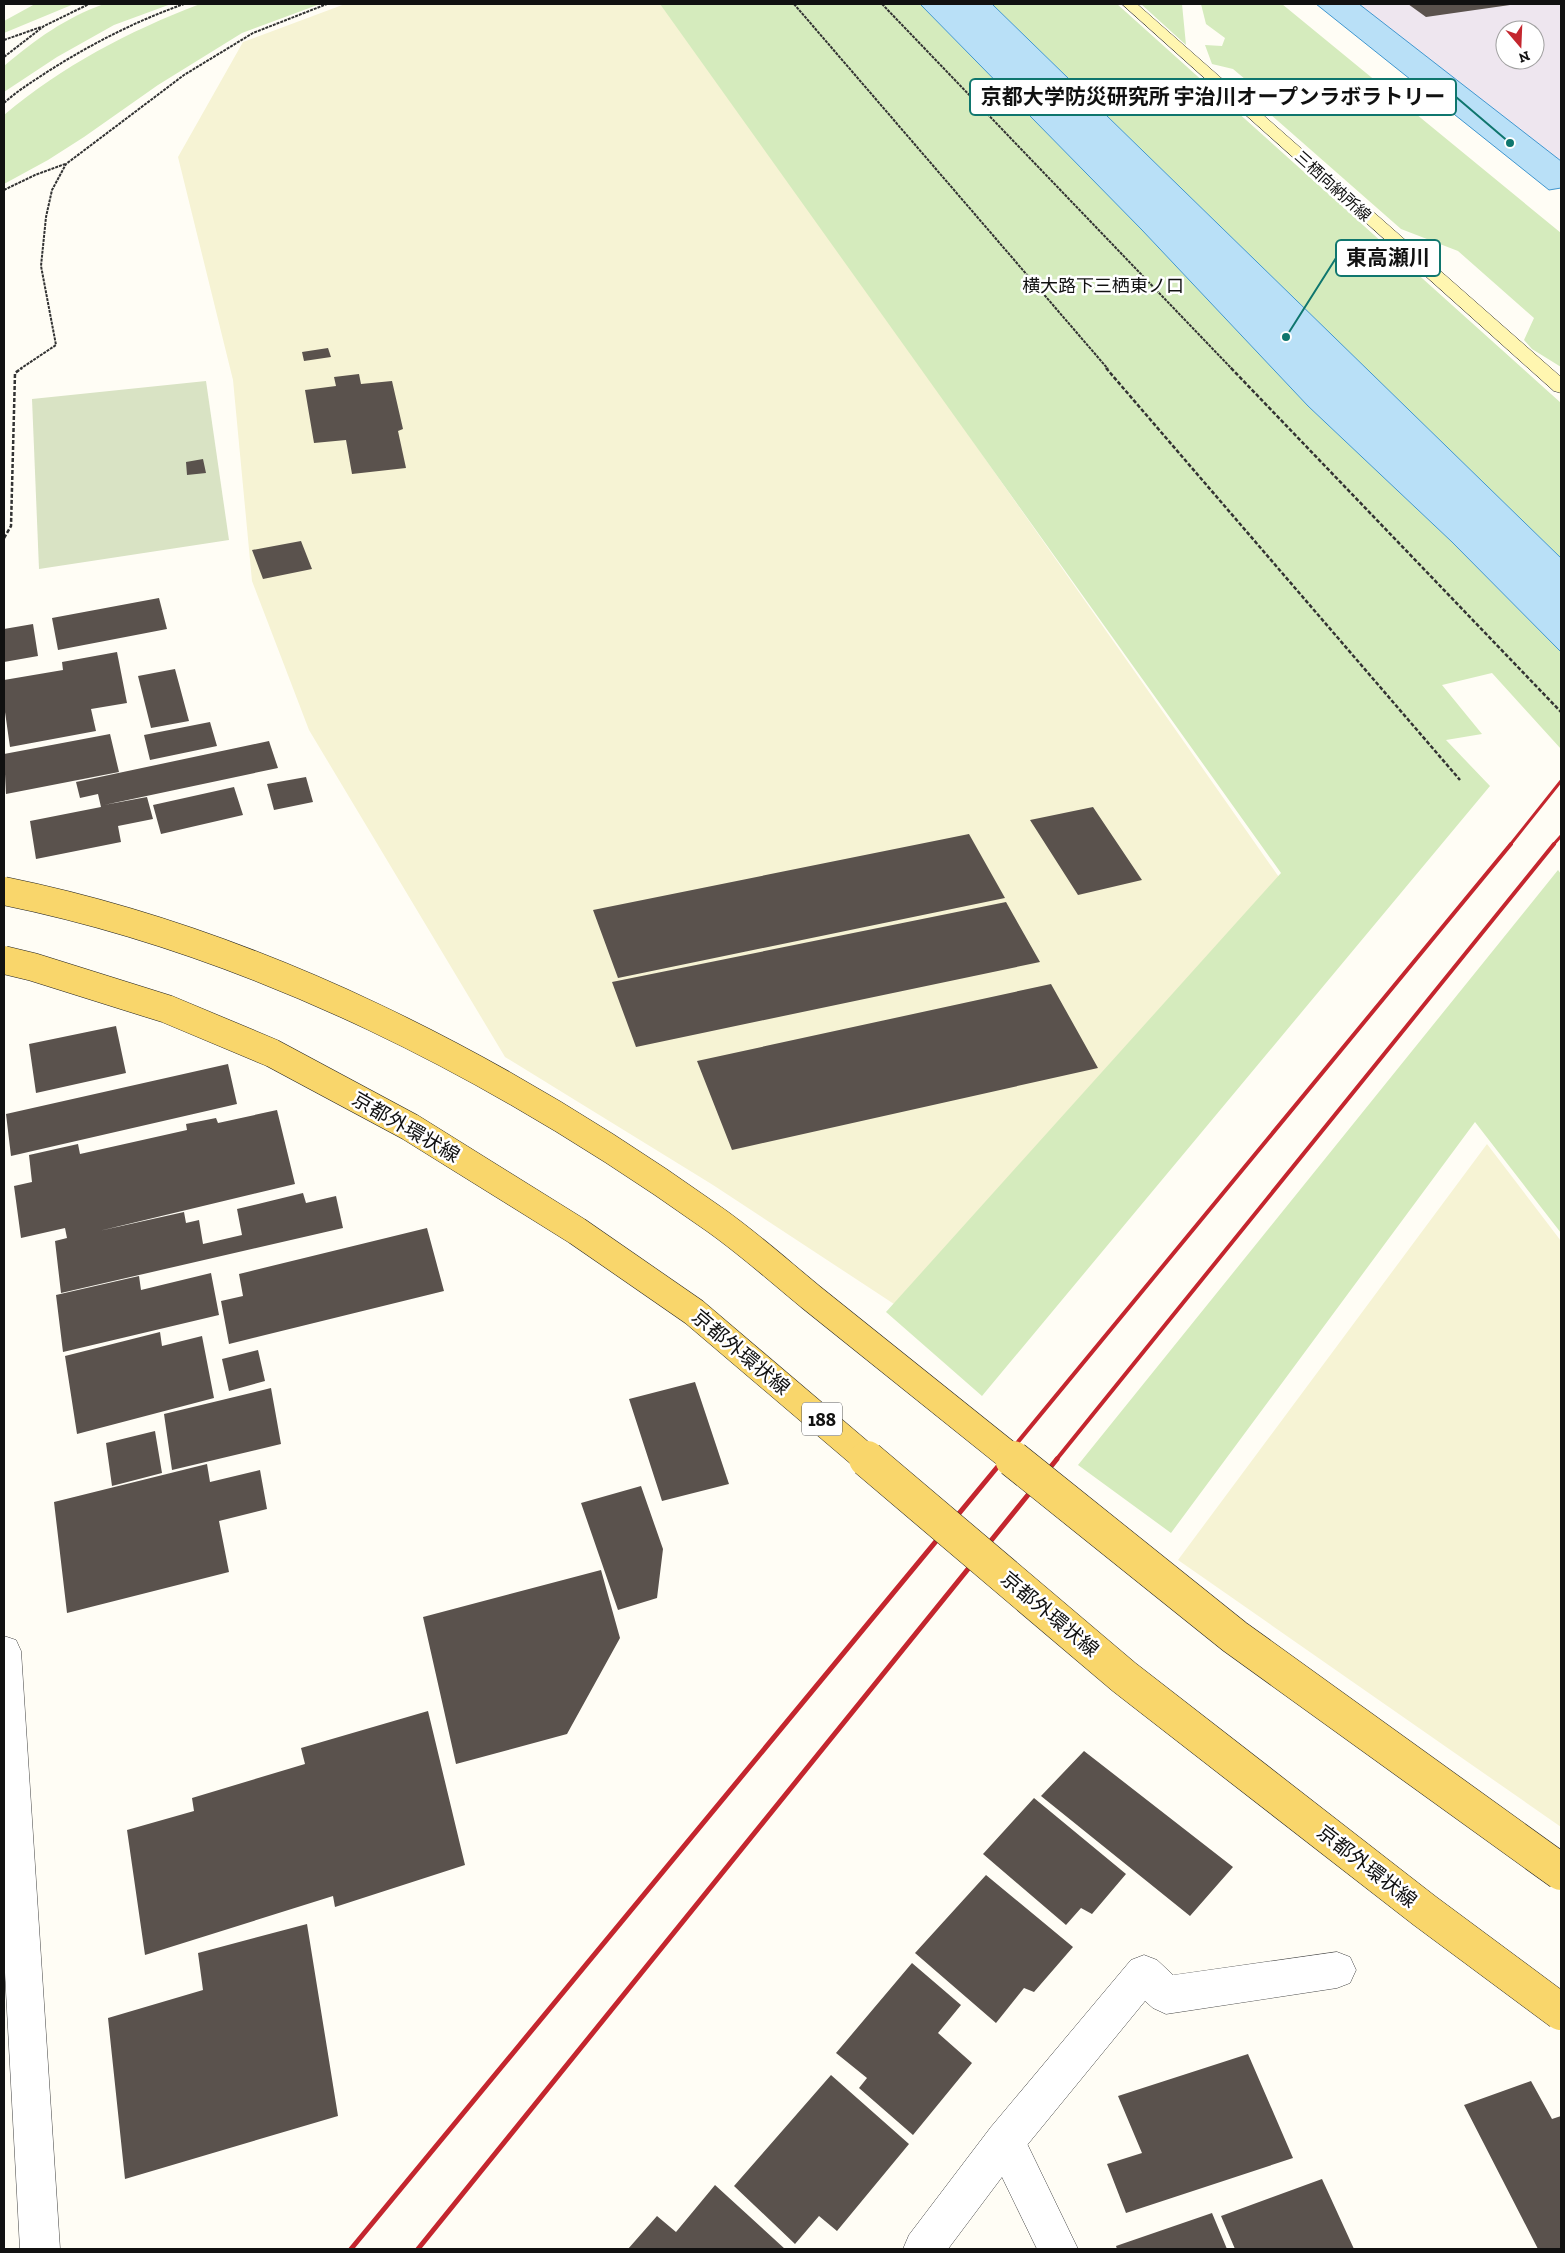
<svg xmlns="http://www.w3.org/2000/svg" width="1565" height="2253" font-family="'Zilla Slab','Noto Sans JP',serif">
<rect width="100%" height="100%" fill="#fffdf5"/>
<!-- industrial -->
<path fill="#eee6ef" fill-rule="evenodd" d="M1347 4H1561V180ZM1505 30H1535V60H1505Z"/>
<!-- farmland -->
<path fill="#f6f3d4" d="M345 4H666L1281 880 894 1304 713 1185 505 1057 309 730 252 581 233 380 178 157 243 42Z
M1487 1144 1561 1241V1827L1178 1560Z"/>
<!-- green -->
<path fill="#d5ebbd" d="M35 4H74L4 33V21Z
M104 4H171L114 25 57 57 4 92V66C36 39 65 18 104 4Z
M200 4H320L242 33 158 85 84 137 48 160 4 184V115C64 65 127 32 200 4Z
M660 4H920L1142 230 1308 406 1452 542 1561 652V749L1492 673 1442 685 1482 734 1446 740 1490 786 982 1396 886 1312 1281 873Z
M992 4H1117L1561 403V558Z
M1141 4H1182L1186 45Z
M1201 4H1282L1561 233V367L1532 349 1524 340 1534 318 1458 251 1401 229 1261 106 1264 95 1233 69 1212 64 1205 45 1222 46 1225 38 1206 24Z
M1558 870 1561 874V1233L1475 1122 1171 1533 1078 1465Z"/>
<!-- cemetery -->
<path fill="#d9e3c4" d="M206 381 229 540 39 569 32 399Z"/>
<!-- water -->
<path fill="#b9e0f7" stroke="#3f96cf" d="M920 4H992L1561 558V652L1452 542 1308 406 1142 230Z
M1316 4H1359L1561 161V188L1549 190Z"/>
<!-- building -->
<path fill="#5a524d" d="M1408 4H1509L1510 5 1426 17Z
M328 348 331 357 304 361 302 352Z
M359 374 361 384 392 381 403 429 398 431 406 468 352 474 346 440 314 443 305 390 336 386 334 377Z
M203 459 206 473 187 475 186 462Z
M301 541 312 569 263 579 252 550Z
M159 598 167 629 58 650 52 618Z
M33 624 38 656 4 662V629Z
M117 652 127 703 91 709 96 731 10 747 4 705V680L63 670 62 662Z
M175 669 189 721 151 728 138 676Z
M210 722 217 746 150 760 144 735Z
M110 734 119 772 6 794 4 754Z
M269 741 278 768 104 805 147 797 153 819 118 826 121 842 36 859 30 821 101 807 98 794 80 798 76 782Z
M306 777 313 802 274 810 267 784Z
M234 787 243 815 161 834 153 805Z
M1093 807 1142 880 1078 895 1030 820Z
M969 834 1005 898 618 978 593 910Z
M1006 902 1040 962 636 1047 612 982Z
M1051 984 1098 1068 732 1150 697 1061Z
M116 1026 126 1073 36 1093 29 1044Z
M228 1064 237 1104 11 1156 6 1114Z
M277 1110 295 1184 99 1231 184 1212 186 1223 199 1220 203 1244 242 1235 237 1209 303 1193 306 1203 336 1196 343 1228 61 1293 55 1241 67 1238 65 1228 21 1238 14 1186 32 1182 29 1155 78 1144 80 1154 187 1130 186 1124 216 1118 218 1123Z
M427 1228 444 1291 229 1344 221 1301 243 1296 239 1274Z
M211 1273 219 1315 63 1352 56 1295 139 1276 141 1290Z
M160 1332 162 1346 202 1336 214 1398 77 1434 65 1356Z
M258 1350 265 1381 229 1391 222 1359Z
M695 1382 729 1484 662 1501 629 1399Z
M271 1388 281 1444 172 1470 164 1414Z
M155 1431 162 1473 112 1486 106 1443Z
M207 1464 210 1482 260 1470 267 1509 219 1521 229 1572 67 1613 54 1502Z
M641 1486 663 1549 657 1598 618 1610 581 1503Z
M601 1570 620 1638 567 1734 456 1764 423 1617Z
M428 1711 465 1865 335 1907 333 1896 145 1955 127 1830 194 1811 192 1798 305 1764 301 1748Z
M1084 1751 1233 1867 1190 1916 1041 1796Z
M1034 1798 1126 1874 1092 1914 1081 1908 1066 1925 983 1854Z
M986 1875 1073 1947 1034 1992 1024 1988 996 2023 915 1953Z
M307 1924 338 2116 125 2179 108 2018 203 1990 198 1953Z
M912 1963 961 2005 938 2033 972 2063 913 2135 859 2088 867 2078 836 2053Z
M1248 2054 1293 2158 1126 2213 1107 2164 1142 2153 1118 2096Z
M831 2075 909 2144 837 2231 819 2216 795 2244 734 2186Z
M1531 2081 1552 2119 1561 2116V2249H1538L1464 2105Z
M1322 2179 1354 2249H1235L1221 2216Z
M715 2185 785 2249H628L657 2216 676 2232Z
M1212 2213 1227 2249H1117L1116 2246Z"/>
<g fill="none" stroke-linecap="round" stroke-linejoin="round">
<defs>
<path id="service" d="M1337 1952 1350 1957 1356 1970 1350 1983 1337 1988 1166 2014 1153 2008 1145 2001 1019 2155 1005 2161 991 2155 985 2141 991 2127 1131 1960 1144 1955 1157 1960 1173 1975Z"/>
<path id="minor" d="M4 1636 16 1640 21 1651 60 2249H20L4 1954Z
M1005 2121 1019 2127 1078 2249H1037L1002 2177 948 2249H903L909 2235 991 2127Z"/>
<path id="secondary" d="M1122 4H1137L1561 377V393L1554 391Z"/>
</defs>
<!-- service casing -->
<use href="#service" stroke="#444" stroke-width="1"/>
<!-- minor casing -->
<use href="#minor" stroke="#444" stroke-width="1"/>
<!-- secondary casing -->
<use href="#secondary" stroke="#333" stroke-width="1"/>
<!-- path-far1 -->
<path stroke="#333" stroke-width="2" stroke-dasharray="3 1" stroke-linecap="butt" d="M794 4 1108 369
M882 4 1232 369
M4 40 41 27
M4 57 44 26 89 4
M4 103C17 91 32 82 47 72 91 44 136 21 184 4
M4 190 35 175 65 164
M20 369 56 345 41 266 46 217 52 190 66 164 184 75 253 33 327 4"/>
<!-- path -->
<path stroke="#333" stroke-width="2.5" stroke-dasharray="4 2" stroke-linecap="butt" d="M1106 368 1460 780
M1231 368 1561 712
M4 538 11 526 15 373 22 368"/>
<!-- service -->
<use href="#service" fill="#fff" fill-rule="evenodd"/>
<!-- minor -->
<use href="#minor" fill="#fff" fill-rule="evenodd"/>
<!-- secondary -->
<use href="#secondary" fill="#fff6b0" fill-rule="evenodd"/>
<!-- rail-far2 -->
<path stroke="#c4262e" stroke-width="3" d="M1510 845 1561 781
M1553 845 1561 836"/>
<!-- rail-far1 -->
<path stroke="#c4262e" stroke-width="4" d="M1003 1460 1511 844
M1056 1460 1554 844"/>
<!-- rail -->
<path stroke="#c4262e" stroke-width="5" d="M351 2249 1004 1459
M418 2249 1057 1459"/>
<defs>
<path id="primary-bridge-far1" d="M4 891C259 943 500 1067 711 1217 746 1241 779 1271 812 1298 880 1352 947 1406 1014 1460
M4 960 33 967 167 1009 272 1053 410 1127 577 1231 694 1312 868 1460"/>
<path id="primary-bridge" d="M867 1459 1124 1677 1425 1911 1561 2012
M1013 1459 1235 1637 1561 1872"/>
</defs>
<!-- primary-bridge-far1 casing -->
<use href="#primary-bridge-far1" stroke="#222" stroke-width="29" stroke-linecap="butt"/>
<!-- primary-bridge casing -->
<use href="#primary-bridge" stroke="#222" stroke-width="37" stroke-linecap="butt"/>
<!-- primary-bridge-far1 -->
<use href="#primary-bridge-far1" stroke="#f9d66b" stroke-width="28"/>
<!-- primary-bridge -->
<use href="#primary-bridge" stroke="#f9d66b" stroke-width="36"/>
</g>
<g text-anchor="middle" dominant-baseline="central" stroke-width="5" stroke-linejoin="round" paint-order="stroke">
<!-- far-street labels -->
<g font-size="16" fill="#111" stroke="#fff">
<text transform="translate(1333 186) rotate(42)">三栖向納所線</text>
</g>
<!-- far-neighbourhood labels -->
<g font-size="18" fill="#111" stroke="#fff">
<text x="1103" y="286">横大路下三栖東ノ口</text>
</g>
<!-- shield labels -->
<rect fill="#fff" stroke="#585858" stroke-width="1" x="802" y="1402.5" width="40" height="33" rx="4"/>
<g font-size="19" font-weight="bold" fill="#111">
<text x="822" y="1419">188</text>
</g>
<!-- street labels -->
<g font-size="20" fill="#111" stroke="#fff">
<text transform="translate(406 1127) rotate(30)">京都外環状線</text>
<text transform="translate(741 1352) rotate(40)">京都外環状線</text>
<text transform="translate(1050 1614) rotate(40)">京都外環状線</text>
<text transform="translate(1367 1866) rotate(38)">京都外環状線</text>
</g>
</g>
<!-- callouts -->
<path fill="none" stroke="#0f766e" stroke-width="2" d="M1510 143L1456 97M1286 337L1336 258"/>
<g fill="#0f766e" stroke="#fff" stroke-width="2">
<circle cx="1510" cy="143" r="5"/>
<circle cx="1286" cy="337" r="5"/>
</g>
<g fill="#fff" stroke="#0f766e" stroke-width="2">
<rect x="970" y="79" width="486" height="36" rx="5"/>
<rect x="1336" y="240" width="104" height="36" rx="5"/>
</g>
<g font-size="21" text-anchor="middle" font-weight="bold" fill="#111">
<text x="1213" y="104">京都大学防災研究所 宇治川オープンラボラトリー</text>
<text x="1388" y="265">東高瀬川</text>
</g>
<!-- border -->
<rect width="1565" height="2253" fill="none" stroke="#111111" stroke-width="10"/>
<!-- north arrow -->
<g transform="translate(1520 45) rotate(161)"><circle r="24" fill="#ffffff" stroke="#a0a0a0"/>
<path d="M0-4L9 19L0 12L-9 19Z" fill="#c4262e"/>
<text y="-8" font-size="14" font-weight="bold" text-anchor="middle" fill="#111111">N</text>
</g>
</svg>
